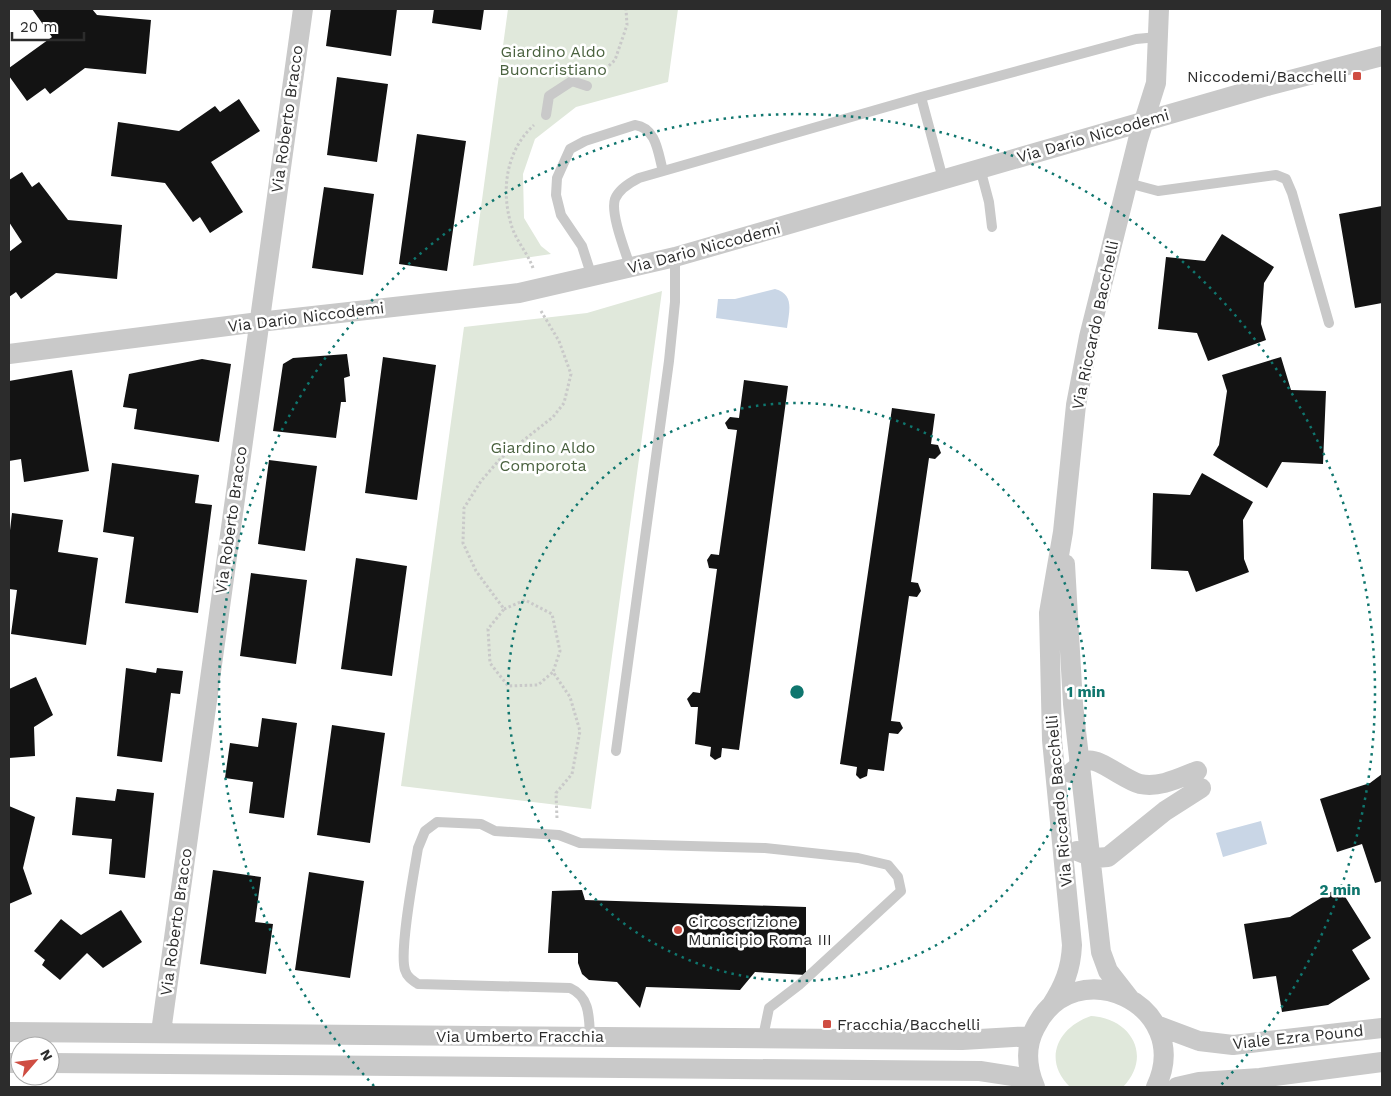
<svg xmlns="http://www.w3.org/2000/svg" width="1391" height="1096" font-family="'Work Sans',sans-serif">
<rect width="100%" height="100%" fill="#fff"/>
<!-- green -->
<path fill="#e0e8db" d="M508 9H678L668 82 576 107 535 139 523 174 524 218 541 246 551 254 473 266Z
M662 291 591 809 401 786 464 327 587 313Z
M1091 1016C1131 1018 1153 1056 1123 1087H1070C1042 1060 1058 1027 1091 1016Z"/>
<!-- water -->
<path fill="#c9d6e6" d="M775 289C795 294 789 312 787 328L716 318 718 299H735Z
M1261 821 1267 844 1223 857 1216 833Z"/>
<!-- building -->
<path fill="#131313" d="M32 9H92L97 15 151 20 146 74 85 68 50 94 45 88 27 101 9 76V68L52 37Z
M331 9H397L391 56 326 46Z
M434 9H484L481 30 432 23Z
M337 77 388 84 377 162 327 155Z
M239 99 260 131 211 162 243 212 210 233 200 217 193 222 165 183 111 176 118 122 179 131 215 106 220 112Z
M417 134 466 141 447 271 399 264Z
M22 172 32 187 39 182 68 220 122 225 117 279 56 273 21 299 16 292 9 297V252L22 242 9 222V180Z
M324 187 374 194 363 275 312 268Z
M1382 206V303L1355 308 1339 214Z
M1222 234 1274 267 1264 283 1261 324 1266 340 1208 361 1197 333 1158 329 1166 257 1205 261Z
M347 354 350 376 344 378 346 402H341L336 438 273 431 283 364 293 358Z
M383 357 436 365 417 500 365 493Z
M1281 357 1291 390 1326 391 1323 464 1282 462 1267 488 1213 455 1219 445 1227 391 1222 375Z
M202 359 231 364 219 442 134 429 137 409 123 407 129 374Z
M72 370 89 471 24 482 21 459 9 461V381Z
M744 380 788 386 739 750 722 748 721 757 715 760 710 756 711 747 695 744 698 707H691L687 699 693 692 700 693 717 569 709 568 707 560 711 554 719 555 737 430 728 429 725 423 730 417 739 418Z
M892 408 935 414 931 444 938 445 941 453 935 459 929 458 911 582 918 583 921 591 917 597 909 596 891 721 900 722 903 728 898 734 889 733 884 771 868 769 867 776 860 779 856 775 857 767 840 764Z
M269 460 317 466 305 551 258 544Z
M112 463 199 475 195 503 212 505 198 613 125 603 134 537 103 532Z
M1202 473 1253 502 1243 520 1244 559 1249 572 1196 592 1188 571 1151 569 1153 493 1190 495Z
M12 513 63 520 58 552 98 558 86 645 11 634 17 590 9 589V539Z
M356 558 407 566 392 676 341 669Z
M251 573 307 580 296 664 240 656Z
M126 668 156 673 157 668 183 671 180 694 171 693 162 762 117 756Z
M36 677 53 715 34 727 35 756 9 758V689Z
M262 718 297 723 284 818 249 813 253 782 225 778 230 743 258 747Z
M332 725 385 733 370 843 317 835Z
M1382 774V881L1375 883 1362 844 1337 852 1320 799 1370 783Z
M117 789 154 793 145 878 109 874 112 839 72 835 76 797 115 801Z
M9 806 35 817 23 868 32 894 9 904Z
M213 870 261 877 255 922 273 924 266 974 200 964Z
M309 872 364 881 350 978 295 970Z
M1339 887 1371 938 1352 950 1370 979 1328 1005 1282 1012 1276 976 1253 979 1244 924 1290 917Z
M582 890 585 900 806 907V975L755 972 740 990 646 987 640 1008 617 982 589 980 582 974 578 963V953H548L552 891Z
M121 910 142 942 103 968 87 953 60 980 42 965 45 960 34 951 61 919 81 935Z"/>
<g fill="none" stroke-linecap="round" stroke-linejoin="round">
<!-- path -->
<path stroke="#c9c9c9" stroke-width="3" stroke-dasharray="2.5 2.5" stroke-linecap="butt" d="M598 76 615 60 627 25 626 9
M533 268C528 254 518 243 513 230 500 194 505 151 534 125
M541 311 559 341 571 374 564 403 553 417 501 458 481 481 464 508 463 543 476 571 504 609 488 629 490 663 508 686 538 685 553 672 570 697 580 731 572 774 556 793 557 819
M504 609 525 600 552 614 560 651 553 672"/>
<!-- lane -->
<path stroke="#c9c9c9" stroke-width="10" d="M921 97 943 179
M546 115 549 96 572 81 587 86
M980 168 989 202 992 227
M1128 183 1158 191 1276 175 1286 179 1292 193 1329 323
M631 269C626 253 610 214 615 199 619 189 629 183 639 178L921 97 1136 39 1158 37
M592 277 582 246 561 215 556 195 557 178 570 149 585 141 635 125C657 128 658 154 663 171
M616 751 669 361 675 302V257
M590 1036C589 1017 590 997 570 988L418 984C412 980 407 977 405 970 399 951 414 872 418 848L425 831 437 822 481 824 495 831 559 835 580 843 765 848 858 858 888 865 898 877 901 891 799 985 769 1008 763 1037"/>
<!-- street -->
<path stroke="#c9c9c9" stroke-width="20" d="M9 354 259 322 519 293 675 257 1267 86 1382 56
M1065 564 1073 704 1101 952 1108 971 1129 998
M1071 773C1076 769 1081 764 1087 761 1098 757 1126 781 1140 784 1160 788 1179 778 1197 771
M1077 851 1095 858 1108 857 1165 811 1201 788
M1051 1006C1064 986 1071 969 1072 945L1052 740 1049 613 1063 532 1076 405 1089 337 1138 140 1156 83 1159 9
M1156 1025 1199 1041 1233 1045 1382 1028
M9 1032 962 1040 1031 1036
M161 1032 303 9
M9 1063H20
M50 1063 980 1071 1031 1079
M1035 1087C1027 1068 1025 1047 1035 1028 1074 948 1195 1005 1156 1087
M1177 1087 1199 1082 1260 1078 1382 1062"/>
</g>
<!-- distance rings -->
<g fill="none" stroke="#0f766e" stroke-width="2.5" stroke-dasharray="2.5 5">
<circle cx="797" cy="692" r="289"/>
<path d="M374 1086A578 578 0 1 1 1220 1086"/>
</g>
<!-- markers -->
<g fill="#cf4d42" stroke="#fff" stroke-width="2">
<rect x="1352" y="71" width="10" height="10" rx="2.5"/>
<circle cx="678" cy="930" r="5"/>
<rect x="822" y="1019" width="10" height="10" rx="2.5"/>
</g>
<g text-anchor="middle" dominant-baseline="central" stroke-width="5" stroke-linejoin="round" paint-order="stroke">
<!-- park labels -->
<g font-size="16" fill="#4a623f" stroke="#fff">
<text x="553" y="51">Giardino Aldo<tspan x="553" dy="18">Buoncristiano</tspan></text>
<text x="543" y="447">Giardino Aldo<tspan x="543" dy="18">Comporota</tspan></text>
</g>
<!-- poi labels -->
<g font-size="16" fill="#2c2c2c" stroke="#fff" text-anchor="start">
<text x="1347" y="76" text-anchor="end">Niccodemi/Bacchelli</text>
<text x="688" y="921">Circoscrizione<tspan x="688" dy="18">Municipio Roma III</tspan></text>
<text x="837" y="1024">Fracchia/Bacchelli</text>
</g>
<!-- street labels -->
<g font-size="16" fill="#2c2c2c" stroke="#fff">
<text transform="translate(287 119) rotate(-82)">Via Roberto Bracco</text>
<text transform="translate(1093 136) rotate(-16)">Via Dario Niccodemi</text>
<text transform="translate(704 248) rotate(-15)">Via Dario Niccodemi</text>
<text transform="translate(306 317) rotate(-7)">Via Dario Niccodemi</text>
<text transform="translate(1095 325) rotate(-78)">Via Riccardo Bacchelli</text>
<text transform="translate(231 520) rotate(-82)">Via Roberto Bracco</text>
<text transform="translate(1059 801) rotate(-95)">Via Riccardo Bacchelli</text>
<text transform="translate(176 922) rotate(-82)">Via Roberto Bracco</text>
<text x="520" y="1036">Via Umberto Fracchia</text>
<text transform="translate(1298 1037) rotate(-6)">Viale Ezra Pound</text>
</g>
</g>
<circle cx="797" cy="692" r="8" fill="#0f766e" stroke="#fff" stroke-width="2.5"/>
<g font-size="15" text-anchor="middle" font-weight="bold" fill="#0f766e" stroke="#fff" stroke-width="5" stroke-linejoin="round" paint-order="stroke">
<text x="1086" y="697">1 min</text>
<text x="1340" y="895">2 min</text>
</g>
<!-- border -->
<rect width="1391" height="1096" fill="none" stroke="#2c2c2c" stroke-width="20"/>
<!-- north arrow -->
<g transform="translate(35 1061) rotate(62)"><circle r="24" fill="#ffffff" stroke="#ababab"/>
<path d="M0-4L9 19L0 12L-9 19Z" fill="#cf4d42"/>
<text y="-8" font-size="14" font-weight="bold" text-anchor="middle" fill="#2c2c2c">N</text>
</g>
<!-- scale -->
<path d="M12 32v8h72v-8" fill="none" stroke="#2c2c2c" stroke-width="2.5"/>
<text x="20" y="32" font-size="15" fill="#2c2c2c" stroke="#ffffff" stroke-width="4" paint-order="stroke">20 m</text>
</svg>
